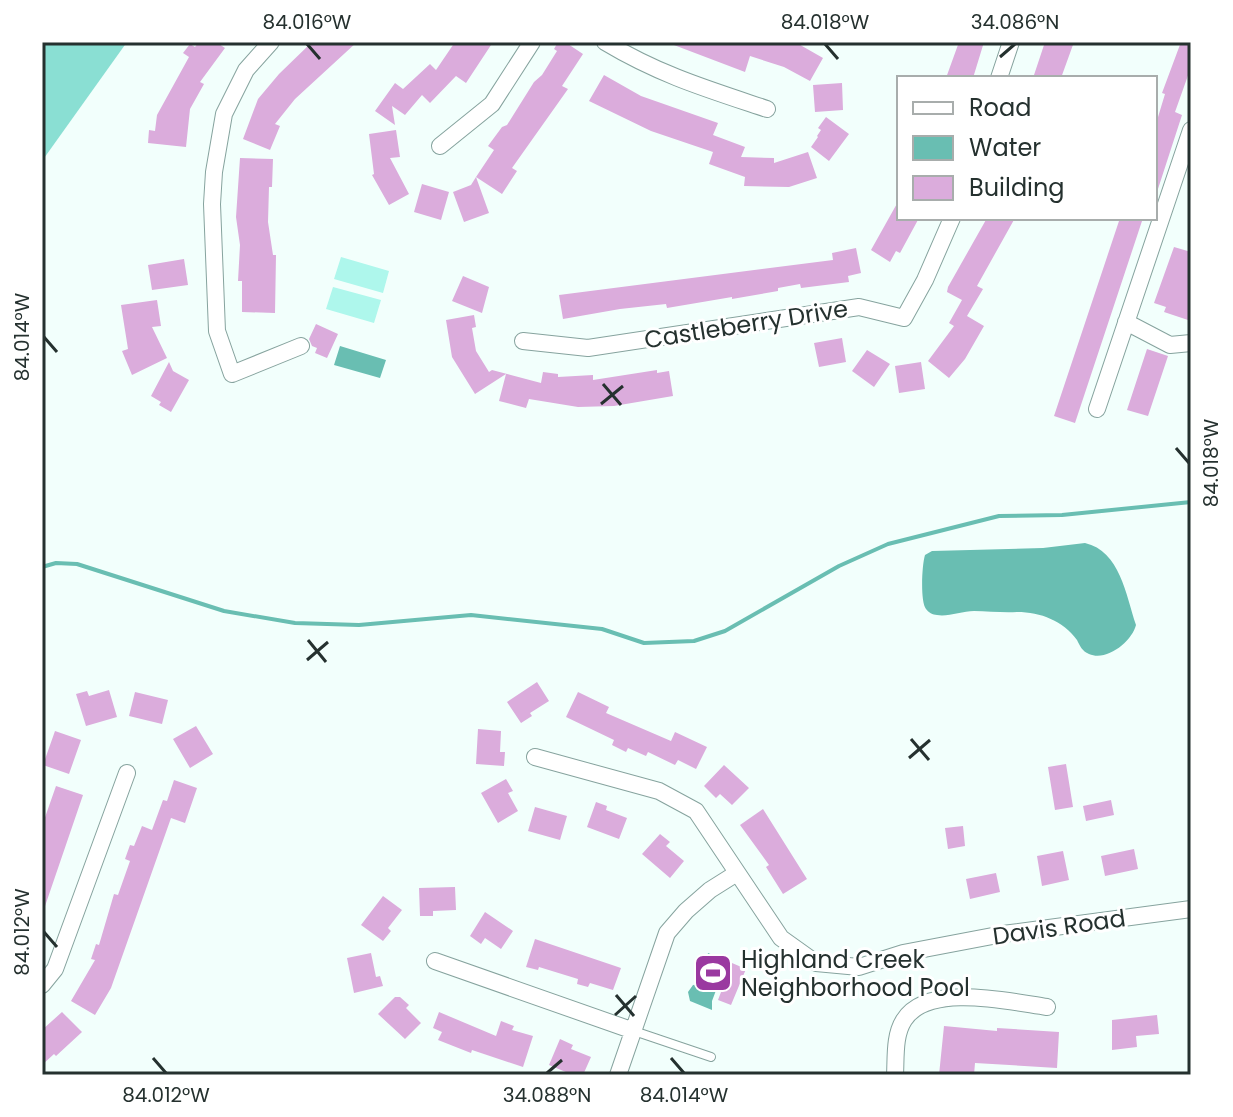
<svg xmlns="http://www.w3.org/2000/svg" width="1233" height="1117" font-family="Poppins,sans-serif">
<rect width="100%" height="100%" fill="#f2fffc"/>
<!-- green -->
<path fill="#aef7ec" d="M341 257 389 271 383 293 334 279Z
M333 287 381 300 374 323 326 309Z"/>
<!-- forest -->
<path fill="#8adfd3" d="M42 42H127L42 161Z"/>
<!-- water -->
<path fill="#69beb2" d="M340 346 386 360 380 378 334 365Z
M1085 543C1120 551 1126 595 1136 625 1132 641 1107 662 1089 654 1082 651 1080 646 1077 640 1063 621 1041 612 1017 612 1003 613 988 611 974 611 962 611 948 617 937 615 933 615 928 612 926 609 920 602 922 564 925 555L932 551 1043 548Z
M708 953 727 961 712 1001V1010L690 1001 688 992 693 985 701 984Z"/>
<g fill="none" stroke-linecap="round" stroke-linejoin="round">
<!-- stream -->
<path stroke="#69beb2" stroke-width="4" d="M42 567 56 563 77 564 224 611 295 623 359 625 471 615 602 629 644 643 694 641 725 631 839 566 888 544 999 516 1062 515 1191 502"/>
</g>
<!-- building -->
<path fill="#dbacdc" d="M199 42H216L225 48 200 82 204 84 190 109 186 147 148 143 149 130 155 131 157 115 189 57 183 53 190 44 195 47Z
M312 42H357L295 99 275 124 280 126 270 150 243 139 258 99 279 74Z
M455 42H493L466 83 456 76 430 103 422 95 405 115 392 106 395 125 375 111 395 83 403 89 430 64 436 70Z
M558 42H565L583 54 562 86 568 89 512 168 517 171 502 194 476 177 494 150 488 146 502 127 507 125 534 82 542 75 557 51 554 49Z
M666 42H795L823 58 810 81 784 67 750 56 745 72Z
M959 42H984L973 78H946Z
M1045 42H1074L1061 78H1033Z
M1181 42H1191V67L1175 112 1182 115 1157 192H1155V127L1165 94 1162 93Z
M604 75 641 96 718 123 713 135 745 147 741 157 774 158V163L808 152 817 178 789 187 744 186 745 177 709 164 713 152 651 131 589 101Z
M842 83 843 110 815 112 813 85Z
M826 117 849 134 829 161 811 147 818 137 817 136 821 130 818 128Z
M396 130 400 157 390 158 409 194 389 205 372 175 374 174 369 134Z
M240 158 273 159 272 187H269L268 222 273 255H276L275 313 242 312V281H238L240 245 236 217Z
M476 177 489 213 464 222 453 192 471 185Z
M422 184 449 192 441 220 414 212Z
M899 200V218H919L900 253 896 251 890 262 871 250Z
M987 218H1015L977 286 983 289 967 316 984 326 965 359 949 378 928 361 954 326 949 323 962 300 947 292 948 287Z
M1120 218H1143L1075 423 1054 416Z
M1174 247 1191 252V312L1188 320 1164 312 1166 307 1154 303Z
M856 248 861 273 848 276 849 282 801 288 800 284 778 288V291L732 299V297L667 308 666 304 620 309 563 319 559 295 833 260 832 253Z
M184 259 188 285 152 290 148 265Z
M463 276 489 287 482 313 452 301Z
M157 300 161 326 152 327 167 358 132 375 122 351 128 349 121 305Z
M474 315 476 327 472 328 476 351 489 372 492 370 541 383 543 372 558 374V377L593 375V380L657 370V373L669 371 673 396 614 406 578 407 529 399 526 408 499 401 506 374 475 394 452 357 446 320Z
M316 324 338 334 327 358 315 353 317 348 312 346 309 339Z
M842 338 846 362 819 367 814 343Z
M1147 349 1168 356 1148 416 1127 410Z
M867 350 890 364 874 387 852 371Z
M169 362 173 371 189 380 171 412 159 405 161 402 151 396Z
M921 362 925 389 899 393 895 366Z
M537 682 549 701 530 713 532 716 521 723 507 702Z
M109 690 117 717 86 726 76 694 87 691 89 696Z
M135 692 168 700 162 724 129 716Z
M578 692 609 707 606 713 671 741 675 732 707 747 696 769 678 760 675 765 648 752 646 756 628 748 626 752 612 745 614 740 566 717Z
M196 726 213 754 190 768 173 739Z
M478 729 501 731 500 752H505L504 766 476 764Z
M55 731 81 740 69 774 43 765Z
M1066 764 1073 807 1055 810 1048 767Z
M724 765 749 788 732 805 720 794 716 798 704 786Z
M506 779 513 791 508 793 518 811 498 823 481 793Z
M174 780 197 788 185 823 171 818 111 988 95 1015 71 1001 95 960 91 959 96 944 99 945 114 894 118 895 130 861 125 859 130 845 134 846 142 826 152 830 163 800 167 801Z
M56 786 83 795 43 912 42 826Z
M1111 800 1114 815 1086 821 1083 806Z
M596 802 607 806 606 810 627 818 619 839 587 827Z
M535 807 567 816 560 840 528 831Z
M763 809 807 879 783 894 766 867 769 865 740 825Z
M963 826 965 846 948 849 945 828Z
M660 834 670 842 666 846 684 861 670 878 642 854Z
M1134 849 1138 869 1105 876 1101 856Z
M1063 851 1069 880 1042 886 1037 856Z
M996 873 1000 892 970 899 966 879Z
M455 887 456 910 433 911V916H420L419 888Z
M383 896 402 910 388 928 391 931 383 941 361 925Z
M485 912 513 931 501 949 485 938 481 944 470 936Z
M535 939 621 968 613 990 590 983 588 987 577 984 578 979 539 967 538 970 526 967Z
M371 953 376 977 380 976 383 986 354 993 347 958Z
M732 963 746 969 731 1005 718 1000Z
M395 997H400L409 1005 406 1008 421 1023 405 1039 378 1014Z
M62 1012 82 1032 56 1056 54 1054 42 1065V1030Z
M439 1012 496 1036 501 1021 514 1026 512 1030 533 1036 523 1067 472 1050 471 1053 438 1040 442 1032 433 1028Z
M1157 1015 1159 1034 1136 1036 1137 1047 1112 1050V1020Z
M944 1026 997 1031V1028L1059 1032 1057 1068 975 1063 974 1075H939Z
M560 1039 573 1045 571 1049 591 1057 583 1075H573L549 1065Z"/>
<g fill="none" stroke-linecap="round" stroke-linejoin="round">
<defs>
<path id="service" d="M634 1031 711 1057"/>
<path id="minor" d="M271 42 246 70 224 114 214 172 212 204 217 331 232 374 301 346
M605 42C660 75 707 89 767 109
M999 78 1011 42
M440 146 492 104 532 42
M1126 322 1170 345 1191 343
M523 341 588 348 859 307 904 318 925 280 952 218
M1097 409 1191 130
M535 757 659 791 696 811 781 938 816 963 859 967 903 953 1003 934 1191 909
M435 961 634 1031
M42 985 55 969 127 773
M618 1075 667 933 686 911 710 890 737 873
M895 1075C896 1058 894 1035 904 1020 928 982 1011 1002 1047 1007"/>
</defs>
<!-- service casing -->
<use href="#service" stroke="#86a39e" stroke-width="10"/>
<!-- minor casing -->
<use href="#minor" stroke="#86a39e" stroke-width="18"/>
<!-- service -->
<use href="#service" stroke="#fff" stroke-width="8"/>
<!-- minor -->
<use href="#minor" stroke="#fff" stroke-width="16"/>
</g>
<!-- ticks -->
<path fill="none" stroke="#25312f" stroke-width="3" d="M307 44 320 59M825 44 838 59M1000 57 1015 44M44 337 57 352M603 384 621 405M601 404 623 386M1176 448 1189 463M308 640 326 662M307 660 328 642M911 739 929 760M909 758 930 740M44 932 57 947M616 995 634 1016M615 1015 636 996M153 1058 166 1073M671 1058 684 1073M547 1073 562 1060"/>
<!-- icons -->
<defs>
<symbol id="stadium-square" viewBox="-11 -11 22 22"><rect x="-9" y="-9" width="18" height="18" rx="4" fill="#9a39a0" stroke="#fff"/><path d="M0-5a6.5 5 0 1 0 0 10a6.5 5 0 1 0 0-10ZM-3.5-1.8h7v3.6h-7Z" fill="#fff"/></symbol>
</defs>
<g fill-rule="evenodd">
<use href="#stadium-square" x="691" y="951" width="44" height="44"/>
</g>
<g text-anchor="middle" dominant-baseline="central" stroke-width="6" stroke-linejoin="round" paint-order="stroke">
<!-- street labels -->
<g font-size="24" fill="#25312f" stroke="#fff">
<text transform="translate(746 324) rotate(-9)">Castleberry Drive</text>
<text transform="translate(1059 927) rotate(-8)">Davis Road</text>
</g>
<!-- poi labels -->
<g font-size="24" fill="#25312f" stroke="#fff" text-anchor="start">
<text x="741" y="959">Highland Creek<tspan x="741" dy="28">Neighborhood Pool</tspan></text>
</g>
</g>
<!-- border -->
<rect width="1233" height="1117" fill="none" stroke="#ffffff" stroke-width="88"/>
<!-- legend -->
<rect x="897" y="76" width="260" height="144" fill="#ffffff" stroke="#a8adac" stroke-width="2"/>
<rect x="913" y="102" width="40" height="12" fill="#ffffff" stroke="#a8adac" stroke-width="2"/>
<text x="969" y="116" font-size="24" fill="#25312f">Road</text>
<rect x="913" y="136" width="40" height="24" fill="#69beb2" stroke="#a8adac" stroke-width="2"/>
<text x="969" y="156" font-size="24" fill="#25312f">Water</text>
<rect x="913" y="176" width="40" height="24" fill="#dbacdc" stroke="#a8adac" stroke-width="2"/>
<text x="969" y="196" font-size="24" fill="#25312f">Building</text>
<rect x="44" y="44" width="1145" height="1029" fill="none" stroke="#25312f" stroke-width="3"/>
<g font-size="20" text-anchor="middle" fill="#25312f">
<text x="307" y="29">84.016°W</text>
<text x="825" y="29">84.018°W</text>
<text x="1015" y="29">34.086°N</text>
<text transform="translate(22 337) rotate(-90)" y="7">84.014°W</text>
<text transform="translate(1211 463) rotate(-90)" y="7">84.018°W</text>
<text transform="translate(22 932) rotate(-90)" y="7">84.012°W</text>
<text x="166" y="1102">84.012°W</text>
<text x="547" y="1102">34.088°N</text>
<text x="684" y="1102">84.014°W</text>
</g>
</svg>
